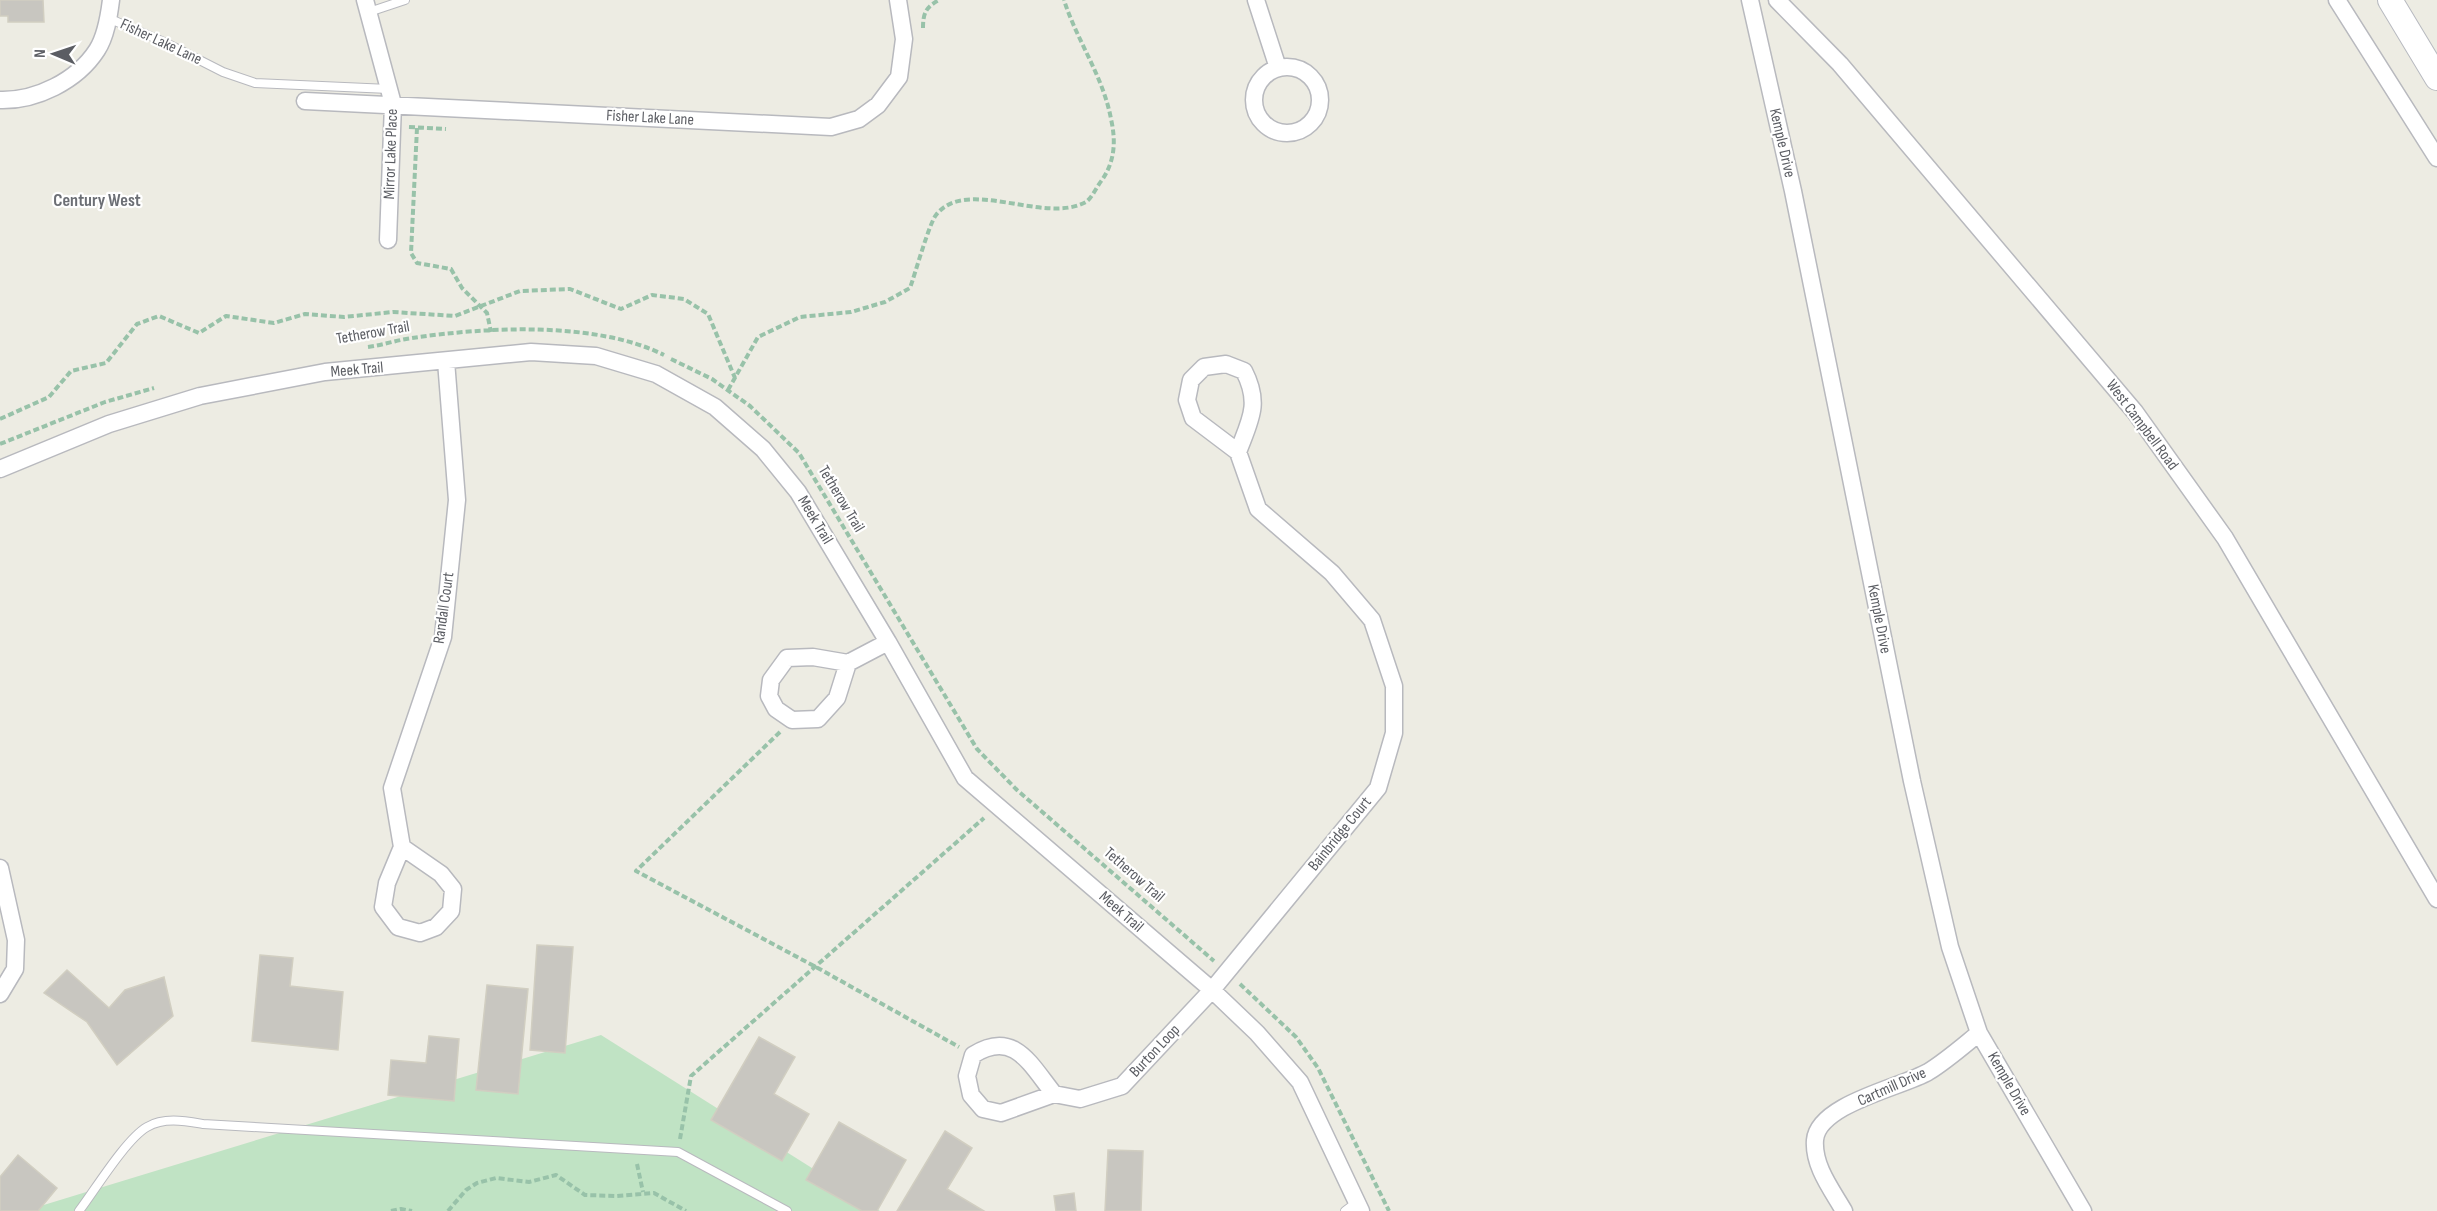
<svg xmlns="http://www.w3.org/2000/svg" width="2437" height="1211" font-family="'Sofia Sans Condensed',sans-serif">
<rect width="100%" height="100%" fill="#edece3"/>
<!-- green -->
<path fill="#c0e3c4" d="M601 1035 880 1211H24Z"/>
<!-- building -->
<path fill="#c8c6c0" stroke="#d1cec1" stroke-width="1.5" d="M0 0H43L44 22H8V16H0Z
M537 945 573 947 565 1053 530 1050Z
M260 955 293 958 290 986 343 992 338 1050 252 1041Z
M67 970 109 1008 125 990 164 977 173 1016 117 1065 87 1022 44 993Z
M487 985 528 989 518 1094 476 1090Z
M429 1036 459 1039 454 1101 388 1095 391 1060 426 1063Z
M759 1037 795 1057 774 1094 809 1114 782 1161 711 1120Z
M839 1122 906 1160 877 1211H862L806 1180Z
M945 1131 972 1148 947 1189 984 1211H897Z
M1108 1150 1143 1151 1141 1211H1105Z
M18 1155 57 1188 38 1211H0V1177Z
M1074 1193 1076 1211H1056L1054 1196Z"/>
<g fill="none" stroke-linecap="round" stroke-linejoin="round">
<defs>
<path id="lane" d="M369 12 405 0
M108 18 164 42 223 72 255 83 389 89
M79 1211C95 1190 126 1139 147 1127 164 1117 185 1121 203 1124L678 1152 787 1211
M1345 1211 1357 1202"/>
<path id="street" d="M365 0 393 104 388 240
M1256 0 1278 68
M1750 0 1793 191 1912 781 1950 947 1979 1033 2083 1211
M1777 0 1840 64 2135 412 2225 538 2437 899
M2337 0 2437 158
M1254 100a33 33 0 1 1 66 0a33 33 0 1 1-66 0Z
M0 100C36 101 77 81 97 50 106 36 109 16 111 0
M305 101 831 127 859 119 878 105 899 77 904 39 898 0
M0 469 109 424 200 396 325 372 531 352 596 356 656 374 715 407 763 449 798 492 888 642 965 778 1212 990 1257 1033 1300 1082 1361 1211
M848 663 837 698 818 719 792 720 776 709 769 696 771 680 787 658 813 657 848 663 888 642
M402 847 441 874 453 889 451 911 436 927 420 933 398 927 383 907 387 883 402 847 392 788 443 637 457 500 446 361
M0 868 16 940 15 969 0 994
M1054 1094C1030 1064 1014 1029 973 1055L967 1076 971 1095 983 1109 1001 1113 1054 1094 1080 1099 1122 1086 1212 990 1378 788 1394 733V686L1372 620 1332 573 1258 509 1238 452 1193 418 1187 400 1191 380 1204 367 1226 364 1244 371C1261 404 1250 420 1238 452
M1844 1211C1832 1190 1813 1166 1815 1140 1818 1104 1902 1087 1928 1072 1946 1061 1963 1046 1979 1033"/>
<path id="secondary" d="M2390 0 2437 78"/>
</defs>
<!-- lane casing -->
<use href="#lane" stroke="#b8b9be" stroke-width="10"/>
<!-- street casing -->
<use href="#street" stroke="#b8b9be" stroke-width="19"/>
<!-- secondary casing -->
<use href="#secondary" stroke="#b8bac0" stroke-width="26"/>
<!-- path -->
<path stroke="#98c2a9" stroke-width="4" stroke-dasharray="6 3" stroke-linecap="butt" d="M923 28C923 13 926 7 939 0
M409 127 446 129
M417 128 411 253 417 263 451 269 462 288 487 313 491 332
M368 347C383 345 397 340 412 338 487 327 596 321 664 355
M671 359 712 379 750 406 799 453 977 749 1017 790 1214 961
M728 390 758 337 800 317 851 312 885 302 910 288C915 274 929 224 936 215 966 176 1044 225 1086 202 1092 198 1097 186 1102 180 1115 161 1116 141 1111 119 1103 76 1077 41 1064 0
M0 419 49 397 71 371 106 363 137 324 159 316 199 333 226 316 274 323 305 314 344 317 393 312 455 316 520 291 570 289 621 309 652 295 684 299 708 314 735 378
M0 444 105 402 154 388
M780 732 636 871 816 967 959 1047
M1240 984 1296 1037 1318 1068 1389 1211
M680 1139 691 1076 984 818
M637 1164 643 1192
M391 1211 401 1209 412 1211
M448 1211 466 1190 477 1183 496 1178 529 1182 556 1175 585 1195 616 1196 654 1193 686 1211"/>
<!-- lane -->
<use href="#lane" stroke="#fff" stroke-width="8"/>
<!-- street -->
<use href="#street" stroke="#fff" stroke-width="16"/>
<!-- secondary -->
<use href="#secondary" stroke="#fff" stroke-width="24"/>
</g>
<g text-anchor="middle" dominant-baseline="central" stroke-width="4.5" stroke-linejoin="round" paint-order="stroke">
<!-- street labels -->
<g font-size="16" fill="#5b5d63" stroke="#fff">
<text transform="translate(161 42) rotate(25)">Fisher Lake Lane</text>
<text transform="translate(650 118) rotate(3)">Fisher Lake Lane</text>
<text transform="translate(1782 143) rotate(77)">Kemple Drive</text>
<text transform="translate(391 154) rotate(-88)">Mirror Lake Place</text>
<text transform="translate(373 333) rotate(-10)">Tetherow Trail</text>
<text transform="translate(357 370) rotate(-5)">Meek Trail</text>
<text transform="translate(2142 425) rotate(53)">West Campbell Road</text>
<text transform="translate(841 499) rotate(59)">Tetherow Trail</text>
<text transform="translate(815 520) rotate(59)">Meek Trail</text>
<text transform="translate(444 608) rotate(-82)">Randall Court</text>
<text transform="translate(1879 619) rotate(79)">Kemple Drive</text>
<text transform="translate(1340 834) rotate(-51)">Bainbridge Court</text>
<text transform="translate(1134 875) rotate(41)">Tetherow Trail</text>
<text transform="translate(1121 912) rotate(41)">Meek Trail</text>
<text transform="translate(1155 1051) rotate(-47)">Burton Loop</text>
<text transform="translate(2009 1084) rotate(60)">Kemple Drive</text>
<text transform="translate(1892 1087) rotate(-24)">Cartmill Drive</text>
</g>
<!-- neighbourhood labels -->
<g font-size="18" font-weight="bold" fill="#6c6f75" stroke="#fff">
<text x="97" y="200">Century West</text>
</g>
</g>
<!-- north arrow -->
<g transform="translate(54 54) rotate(272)" stroke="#ffffff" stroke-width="4.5" paint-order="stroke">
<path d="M0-4.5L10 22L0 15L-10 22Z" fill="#5b5d63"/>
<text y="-9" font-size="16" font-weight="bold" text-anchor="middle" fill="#5b5d63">N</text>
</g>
</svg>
